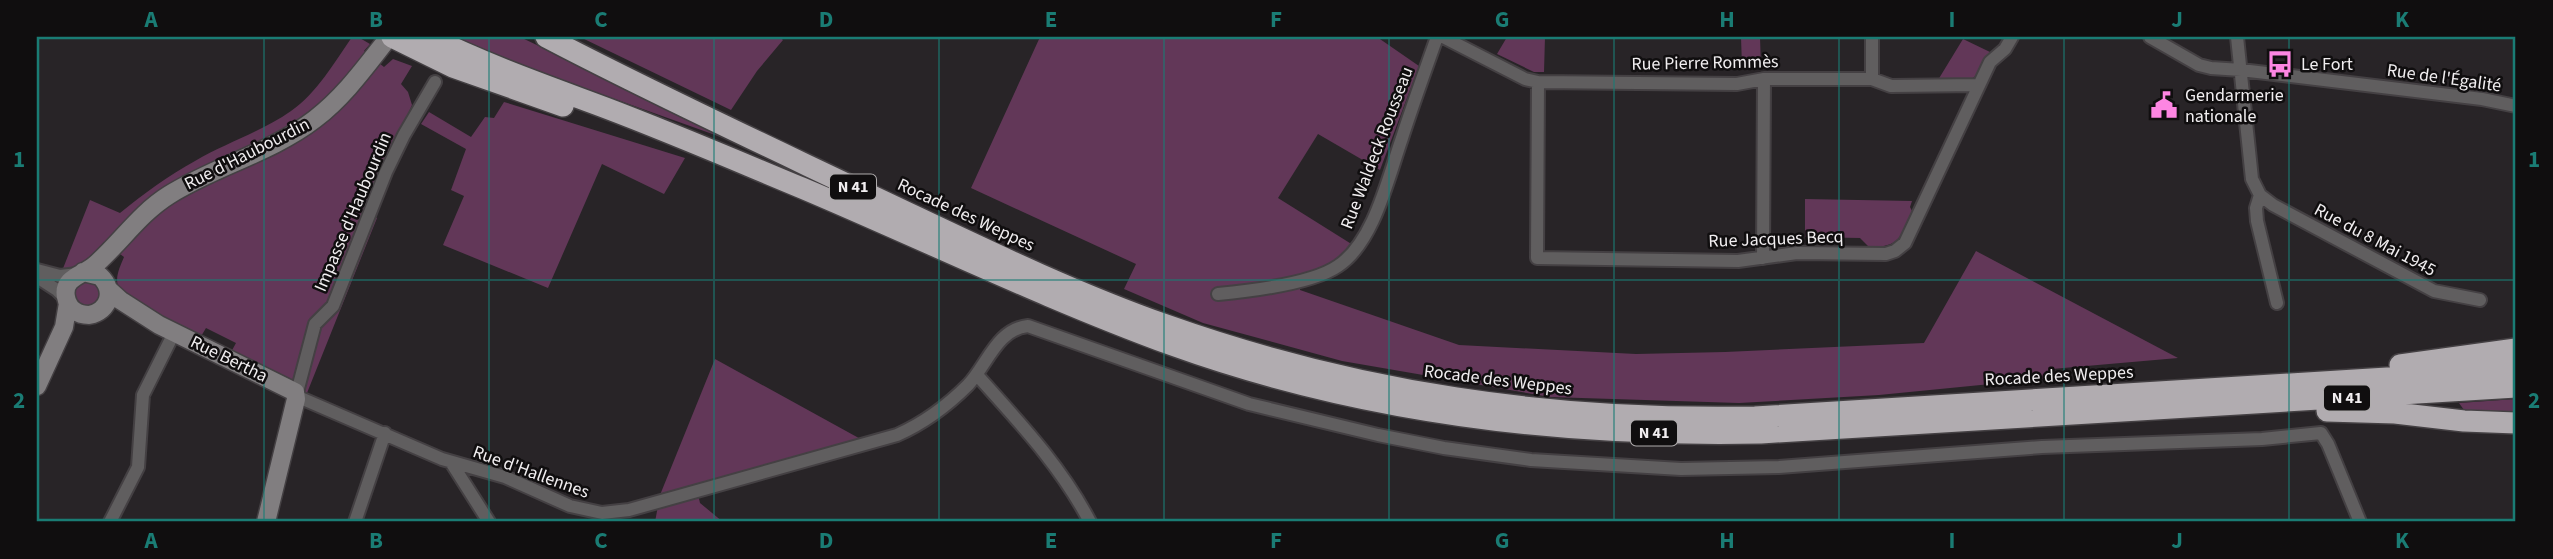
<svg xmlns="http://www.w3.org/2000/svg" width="2553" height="559" font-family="'Source Sans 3',sans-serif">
<rect width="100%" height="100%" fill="#282427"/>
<!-- green -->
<path fill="#623758" d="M352 37H358L370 44 364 51 384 67 393 59 412 66 401 84 408 92 412 105 364 211 377 218 307 393 230 354 236 343 206 328 200 338C180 328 128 308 119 289 114 278 120 267 124 257L104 242C91 256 81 266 62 271L90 200 120 213C143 194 168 176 195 161 226 143 261 132 291 111 317 93 334 63 352 37Z
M449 37H520L757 150 492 55Z
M580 37H780L783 40 757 71 731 110Z
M1040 37H1377L1419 66 1380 170 1318 134 1278 198 1353 245C1336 261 1322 271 1300 277V290L1459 345 1636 354 1725 352 1924 343 1976 251 2178 358 2052 369 2053 378 1879 395 1739 403 1550 397 1342 361 1203 323 1124 289 1136 264 971 188Z
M1507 37H1545L1544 72H1534L1497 54Z
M1741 37H1760L1761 67H1742Z
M1963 39 1990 52C1973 85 1975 81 1938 80Z
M504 102 685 158 664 194 602 164 548 288 443 245 464 196 451 190 466 149 421 124 429 112 471 137 485 117 494 118Z
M1805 199 1912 201 1910 207 1912 211C1900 237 1901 247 1869 247L1860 238 1805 237Z
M75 294a12 12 0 1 1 24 0a12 12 0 1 1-24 0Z
M715 359 866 442 696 486 700 503 723 522H655L660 495Z
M2516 399V414H2489L2464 410 2459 403Z"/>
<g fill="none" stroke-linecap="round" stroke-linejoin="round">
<defs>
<path id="street" d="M1443 37 1525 79 1538 82 1737 84 1764 79H1872L1891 86 1979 85
M2150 37 2199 65 2211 68 2241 70 2482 99 2516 106
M2237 37 2252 179 2260 195 2273 205 2434 291 2480 300
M1872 79V37
M435 82 404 135 386 172 333 306 315 324 296 396 442 459 505 477 570 506 602 513 629 510 897 435C924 423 947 406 968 385 987 365 997 329 1028 326L1249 404 1378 435 1444 448 1531 460 1681 469 1779 467 2042 447 2262 439 2321 433 2328 444 2360 522
M1538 82 1537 258 1738 261 1797 253 1886 254 1895 251 1905 243 1990 62 2005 49 2012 37
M2260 195 2256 208 2257 221 2277 303
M1763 258 1764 79
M37 270 60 276 78 274
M37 277 57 290 67 300
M1218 294C1249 291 1312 284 1338 266 1374 242 1388 178 1402 138 1413 104 1425 71 1437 37
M977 375C1019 422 1061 466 1090 522
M451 462 489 522
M110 522 138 467 143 395 174 333
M355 522 385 433"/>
<path id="secondary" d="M83 272 100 276C115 290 110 311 89 315 78 315 68 309 66 297 62 277 84 275 95 265 121 242 140 213 169 195 215 166 271 153 315 119 345 96 366 66 389 37
M109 290 120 300 159 325 295 392 296 399 266 522
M37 386 64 327 68 303"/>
<path id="highway" d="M392 37 453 67 563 106
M430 37C487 65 547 86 606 108 672 133 737 161 802 188 925 240 1046 299 1172 345 1361 413 1561 437 1761 433L2516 387
M546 37C647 90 750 138 853 187 956 235 1058 287 1166 325 1358 393 1551 421 1755 417L2516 370
M2400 365 2516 349
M2327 411 2395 413 2464 421 2516 423"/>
</defs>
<!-- street casing -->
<use href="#street" stroke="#444043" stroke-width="16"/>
<!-- secondary casing -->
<use href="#secondary" stroke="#444043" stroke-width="21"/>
<!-- highway casing -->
<use href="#highway" stroke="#444043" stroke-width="24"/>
<!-- street -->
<use href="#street" stroke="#605e5f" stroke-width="12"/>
<!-- secondary -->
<use href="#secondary" stroke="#817e80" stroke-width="18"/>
<!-- highway -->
<use href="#highway" stroke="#b1acb0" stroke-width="21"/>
</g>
<!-- grid -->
<path fill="none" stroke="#1a7c74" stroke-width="2" stroke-opacity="0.55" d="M264 37V522M489 37V522M714 37V522M939 37V522M1164 37V522M1389 37V522M1614 37V522M1839 37V522M2064 37V522M2289 37V522M37 280H2516"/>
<!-- icons -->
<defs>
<symbol id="bus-bare" viewBox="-9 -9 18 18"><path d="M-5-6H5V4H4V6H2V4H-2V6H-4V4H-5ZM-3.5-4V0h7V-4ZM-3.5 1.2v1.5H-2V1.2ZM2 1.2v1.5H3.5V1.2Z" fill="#fd86e2" stroke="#100e0f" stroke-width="2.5" paint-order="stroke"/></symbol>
<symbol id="civic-bare" viewBox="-9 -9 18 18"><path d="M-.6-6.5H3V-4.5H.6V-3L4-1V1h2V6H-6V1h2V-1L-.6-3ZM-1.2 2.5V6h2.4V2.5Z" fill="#fd86e2" stroke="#100e0f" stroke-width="2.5" paint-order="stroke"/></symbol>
</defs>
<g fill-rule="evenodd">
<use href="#bus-bare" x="2261" y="45" width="38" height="38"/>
<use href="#civic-bare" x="2145" y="86" width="38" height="38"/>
</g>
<g text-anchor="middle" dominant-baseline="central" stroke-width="5" stroke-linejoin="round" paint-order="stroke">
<!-- shield labels -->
<g fill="#100e0f" stroke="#aeabac" stroke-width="2">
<rect x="830" y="174.5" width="46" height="25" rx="5"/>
<rect x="2324" y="385.5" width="46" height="25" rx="5"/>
<rect x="1631" y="420.5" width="46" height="25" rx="5"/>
</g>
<g font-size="16" font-weight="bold" fill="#f1eef0">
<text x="853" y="187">N 41</text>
<text x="2347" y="398">N 41</text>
<text x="1654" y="433">N 41</text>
</g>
<!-- street labels -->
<g font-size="18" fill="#f1eef0" stroke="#100e0f">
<text transform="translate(1705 63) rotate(-1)">Rue Pierre Rommès</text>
<text transform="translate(2444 78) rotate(8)">Rue de l'Égalité</text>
<text transform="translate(1377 148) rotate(-69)">Rue Waldeck Rousseau</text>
<text transform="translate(247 154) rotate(-27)">Rue d'Haubourdin</text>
<text transform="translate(353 212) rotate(-67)">Impasse d'Haubourdin</text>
<text transform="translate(966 215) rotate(25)">Rocade des Weppes</text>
<text transform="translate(1776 239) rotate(-2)">Rue Jacques Becq</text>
<text transform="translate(2375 240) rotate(28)">Rue du 8 Mai 1945</text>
<text transform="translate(229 359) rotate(26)">Rue Bertha</text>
<text transform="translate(2059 376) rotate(-3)">Rocade des Weppes</text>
<text transform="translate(1498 380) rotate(7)">Rocade des Weppes</text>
<text transform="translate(531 472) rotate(20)">Rue d'Hallennes</text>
</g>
<!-- poi labels -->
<g font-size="18" fill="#f1eef0" stroke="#100e0f" text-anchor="start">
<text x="2301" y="64">Le Fort</text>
<text x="2185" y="95">Gendarmerie<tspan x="2185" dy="21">nationale</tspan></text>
</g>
</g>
<!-- border -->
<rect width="2553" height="559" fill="none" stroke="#100e0f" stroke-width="77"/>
<rect x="38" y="38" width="2476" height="482" fill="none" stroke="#1a7c74" stroke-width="2.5"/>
<g font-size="23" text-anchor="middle" font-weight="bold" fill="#1a7c74">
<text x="151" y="27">A</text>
<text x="376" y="27">B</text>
<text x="601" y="27">C</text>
<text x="826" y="27">D</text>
<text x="1051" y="27">E</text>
<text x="1276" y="27">F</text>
<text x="1502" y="27">G</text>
<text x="1727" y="27">H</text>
<text x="1952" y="27">I</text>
<text x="2177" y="27">J</text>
<text x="2402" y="27">K</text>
<text x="19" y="167">1</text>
<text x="2534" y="167">1</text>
<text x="19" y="408">2</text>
<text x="2534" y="408">2</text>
<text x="151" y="548">A</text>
<text x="376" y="548">B</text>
<text x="601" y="548">C</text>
<text x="826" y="548">D</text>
<text x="1051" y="548">E</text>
<text x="1276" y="548">F</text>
<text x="1502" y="548">G</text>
<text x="1727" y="548">H</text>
<text x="1952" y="548">I</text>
<text x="2177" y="548">J</text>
<text x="2402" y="548">K</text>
</g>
</svg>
